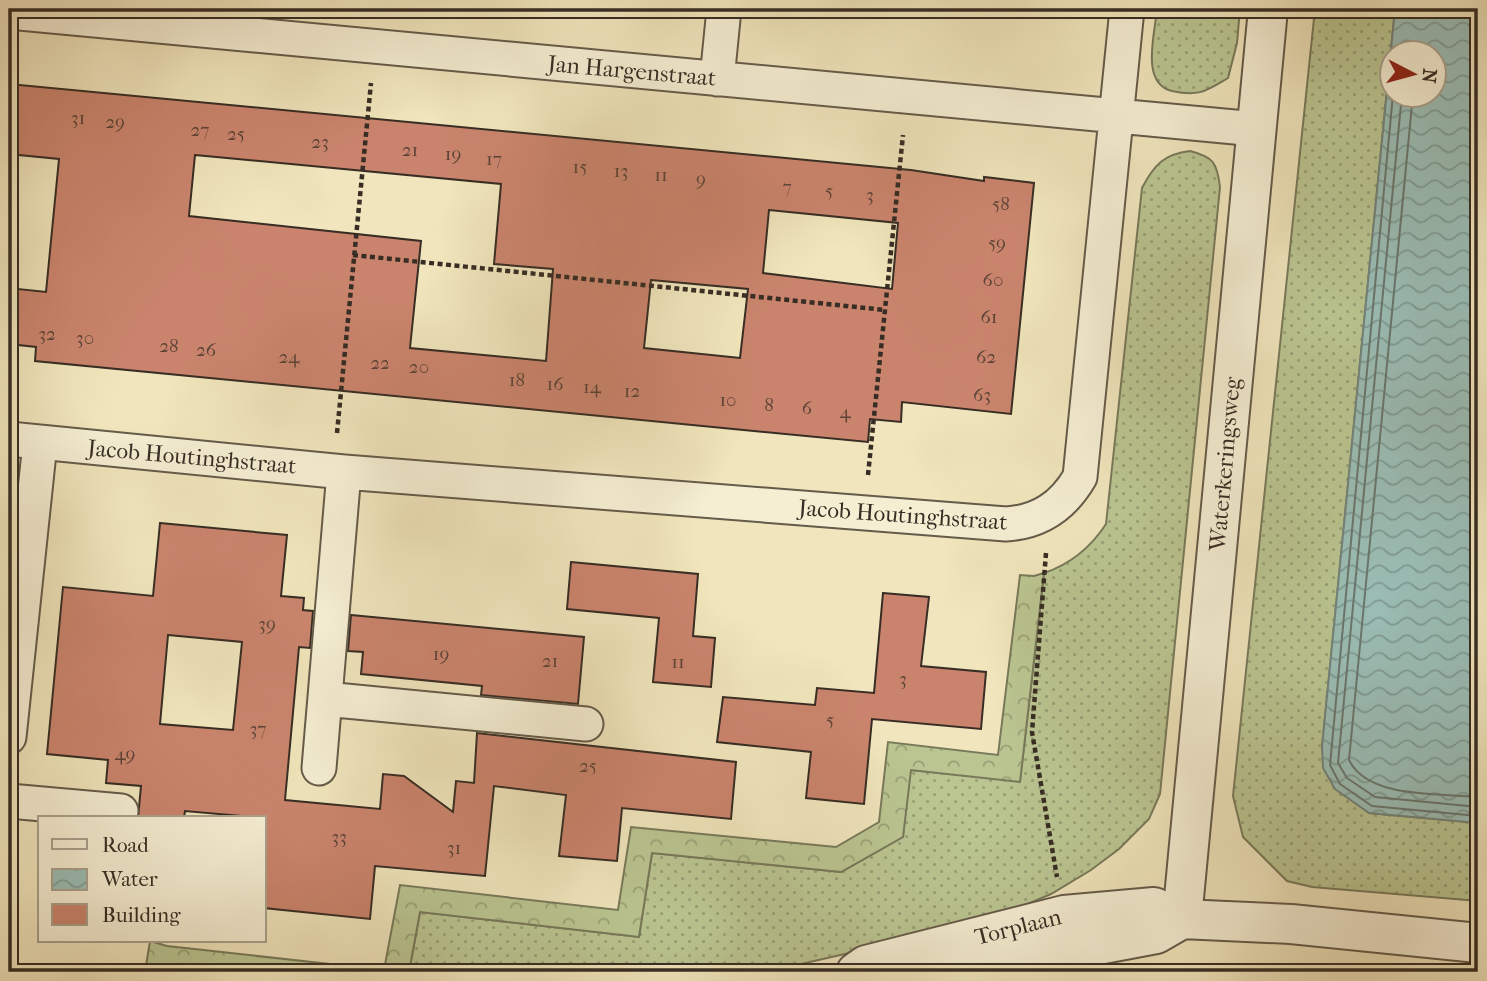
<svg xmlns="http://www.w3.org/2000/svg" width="1487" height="981" font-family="'IM FELL French Canon',serif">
<defs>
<pattern id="grass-dots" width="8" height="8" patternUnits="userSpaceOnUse" patternTransform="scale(1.75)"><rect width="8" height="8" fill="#bac591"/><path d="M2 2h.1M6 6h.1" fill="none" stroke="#98a076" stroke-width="1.8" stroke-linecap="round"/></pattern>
<pattern id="forest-crowns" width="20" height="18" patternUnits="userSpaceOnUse" patternTransform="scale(1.75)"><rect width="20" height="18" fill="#bac591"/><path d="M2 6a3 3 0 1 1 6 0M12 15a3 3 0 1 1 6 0" fill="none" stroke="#98a076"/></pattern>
<pattern id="water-waves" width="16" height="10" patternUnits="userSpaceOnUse" patternTransform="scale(1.75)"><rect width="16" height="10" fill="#9bbeb6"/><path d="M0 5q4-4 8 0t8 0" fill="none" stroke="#7f9b94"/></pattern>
</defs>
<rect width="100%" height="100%" fill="#f0e5bc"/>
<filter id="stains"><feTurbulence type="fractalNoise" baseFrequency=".00286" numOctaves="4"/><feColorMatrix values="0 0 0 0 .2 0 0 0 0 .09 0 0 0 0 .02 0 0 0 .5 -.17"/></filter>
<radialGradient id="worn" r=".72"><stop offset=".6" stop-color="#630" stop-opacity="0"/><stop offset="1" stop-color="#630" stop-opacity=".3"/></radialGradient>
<!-- grass -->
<path fill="url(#grass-dots)" stroke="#78795a" stroke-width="2" d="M1157 9H1240L1237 43 1228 78C1206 91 1199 97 1172 91 1140 83 1155 34 1157 9Z
M1315 9H1395L1322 747 1369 813 1478 823V901L1312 887 1287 881 1243 837 1233 796Z
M1190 151C1214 157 1217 163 1220 187L1160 794 1149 819 1119 849 1091 870 1051 894 985 922 766 972H409L420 912 639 937 652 853 841 872 903 837 910 770 1020 781 1044 573C1071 564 1091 547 1106 524L1142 188C1154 165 1164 154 1190 151Z"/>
<!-- forest -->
<path fill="url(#forest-crowns)" stroke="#78795a" stroke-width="2" d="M1044 573 1020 782 911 770 903 837 841 872 652 853 639 937 420 912 409 972H145L150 941 167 946 384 970 400 885 618 910 631 827 836 847 879 822 888 742 998 755 1020 575 1034 576Z"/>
<!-- water -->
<path fill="url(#water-waves)" stroke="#73847c" stroke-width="2" fill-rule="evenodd" d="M1395 9H1478V628L1475 663 1478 669V823L1369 813 1335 789 1323 768 1322 747ZM1392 52H1434V94H1392Z"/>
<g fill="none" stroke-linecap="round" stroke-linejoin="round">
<!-- shore -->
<path stroke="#69766d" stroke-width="2" d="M1393 94 1330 765 1340 784 1372 806 1478 816
M1402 94 1338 763 1347 778 1375 797 1478 807
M1413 94 1349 760C1368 799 1439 793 1478 797"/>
</g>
<!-- building -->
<path fill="#ca846d" stroke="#372d24" stroke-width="2" fill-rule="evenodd" d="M9 84 911 170 984 181V177L1034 183 1011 414 902 402 901 422 870 419 868 442 35 361 36 347 9 344V288L46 292 59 159 9 154ZM195 155 501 184 494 264 553 269 546 361 410 348 421 241 189 216ZM769 210 898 223 892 289 763 273ZM651 280 748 289 740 358 644 348Z
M160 523 287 535 281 596 304 598 303 610 313 611 310 648 299 647 285 800 380 809 383 774 404 776 453 812 456 781 474 783 477 733 736 762 731 819 622 808 617 861 559 856 566 795 494 786 485 876 375 866 370 919 264 908V818L185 811 184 818H138L141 786 106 783 108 760 47 754 63 587 153 596ZM168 635 242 642 233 730 160 724Z
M571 562 698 574 693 636 715 638 711 687 653 682 659 618 567 609Z
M883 593 929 597 921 666 986 672 981 729 872 719 864 804 806 798 811 752 717 742 723 697 815 705 817 688 874 693Z
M351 615 584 637 578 704 481 695 482 686 361 674 363 652 348 651Z"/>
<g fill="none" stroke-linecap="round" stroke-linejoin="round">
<defs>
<path id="minor" d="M9 12 1256 129
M717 79 724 9
M9 439 344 472 1006 524C1040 522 1063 506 1080 477L1127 9
M325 699 586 724
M9 737 40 443
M319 768 344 472
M9 801 121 811"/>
<path id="tertiary" d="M1182 919 1268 9
M856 972 866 965 1064 915 1154 907 1182 919 1291 924 1478 943
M955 972 1156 934 1182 919"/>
</defs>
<!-- minor casing -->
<use href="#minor" stroke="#655b4a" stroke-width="37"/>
<!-- tertiary casing -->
<use href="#tertiary" stroke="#655b4a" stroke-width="42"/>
<!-- path -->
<path stroke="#372d24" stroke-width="4.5" stroke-dasharray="5 3.5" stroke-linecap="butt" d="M353 255 885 310
M337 433 371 83
M868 475 903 135
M1046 553 1032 732 1057 877"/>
<!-- minor -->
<use href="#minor" stroke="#f5eed3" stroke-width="33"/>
<!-- tertiary -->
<use href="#tertiary" stroke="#f5eed3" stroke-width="38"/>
</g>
<g text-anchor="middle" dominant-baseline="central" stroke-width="5" stroke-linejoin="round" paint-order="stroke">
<!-- number labels -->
<g font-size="19" fill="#5c4336">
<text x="78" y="118">31</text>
<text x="115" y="122">29</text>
<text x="200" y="130">27</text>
<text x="236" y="134">25</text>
<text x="320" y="142">23</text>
<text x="410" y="150">21</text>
<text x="453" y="154">19</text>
<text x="494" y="159">17</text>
<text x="580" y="167">15</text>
<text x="621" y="171">13</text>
<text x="661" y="175">11</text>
<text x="701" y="179">9</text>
<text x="787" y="187">7</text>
<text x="829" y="191">5</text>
<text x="870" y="195">3</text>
<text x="1001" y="204">58</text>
<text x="997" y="243">59</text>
<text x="993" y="280">60</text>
<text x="989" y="317">61</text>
<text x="47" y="334">32</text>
<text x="85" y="338">30</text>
<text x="169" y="346">28</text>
<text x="206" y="350">26</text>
<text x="289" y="357">24</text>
<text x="986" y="357">62</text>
<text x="380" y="363">22</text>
<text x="419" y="367">20</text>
<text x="517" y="380">18</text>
<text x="555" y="384">16</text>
<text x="592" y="387">14</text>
<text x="632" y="391">12</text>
<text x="982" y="395">63</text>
<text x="728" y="400">10</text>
<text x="769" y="405">8</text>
<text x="807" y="408">6</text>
<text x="845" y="412">4</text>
<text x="267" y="624">39</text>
<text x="441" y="654">19</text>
<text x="550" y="661">21</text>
<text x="678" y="662">11</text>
<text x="903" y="679">3</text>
<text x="830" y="720">5</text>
<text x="258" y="729">37</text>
<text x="125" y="754">49</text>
<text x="588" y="766">25</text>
<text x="339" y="837">33</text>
<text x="454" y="848">31</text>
</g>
<!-- street labels -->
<g font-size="23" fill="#372d24" stroke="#f5eed3">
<text transform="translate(632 71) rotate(5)">Jan Hargenstraat</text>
<text transform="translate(192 457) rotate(5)">Jacob Houtinghstraat</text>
<text transform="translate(1225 464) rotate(-85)">Waterkeringsweg</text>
<text transform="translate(903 515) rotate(4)">Jacob Houtinghstraat</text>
<text transform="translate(1018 927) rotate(-14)">Torplaan</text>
</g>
</g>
<!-- margin -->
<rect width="1487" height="981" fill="none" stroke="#f0e5bc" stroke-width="35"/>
<rect x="10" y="10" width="1466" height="960" fill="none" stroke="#372d24" stroke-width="3.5"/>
<rect x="18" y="18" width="1452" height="946" fill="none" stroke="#372d24" stroke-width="2"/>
<!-- legend -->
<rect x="38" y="816" width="228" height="126" fill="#f5eed3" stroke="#a9a18d" stroke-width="2"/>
<rect x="52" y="839" width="35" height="10" fill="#f5eed3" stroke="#a9a18d" stroke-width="2"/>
<text x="102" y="852" font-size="21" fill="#372d24">Road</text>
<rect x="52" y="869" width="35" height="21" fill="url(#water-waves)" stroke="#a9a18d" stroke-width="2"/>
<text x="102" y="886" font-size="21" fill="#372d24">Water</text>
<rect x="52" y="904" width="35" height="21" fill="#ca846d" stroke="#a9a18d" stroke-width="2"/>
<text x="102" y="922" font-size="21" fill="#372d24">Building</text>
<!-- north arrow -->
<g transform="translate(1413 74) rotate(96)"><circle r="33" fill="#f5eed3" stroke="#a9a18d" stroke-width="2"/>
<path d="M0-5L12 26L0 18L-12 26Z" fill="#8f2418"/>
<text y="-10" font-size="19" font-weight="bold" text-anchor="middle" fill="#372d24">N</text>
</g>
<rect width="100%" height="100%" filter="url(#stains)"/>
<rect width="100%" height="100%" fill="url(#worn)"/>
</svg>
